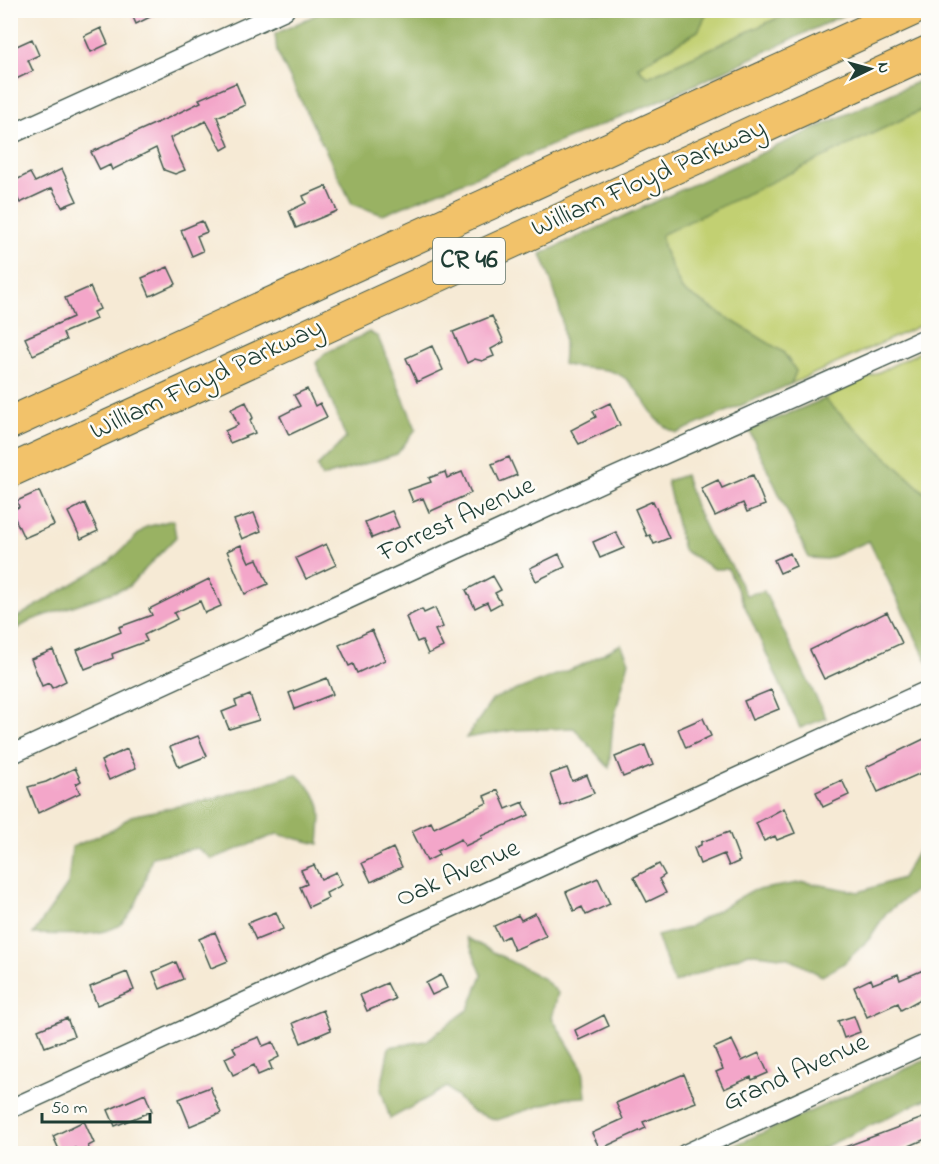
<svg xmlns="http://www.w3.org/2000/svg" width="939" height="1164" font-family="'Indie Flower',sans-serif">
<rect width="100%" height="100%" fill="#fdfcf7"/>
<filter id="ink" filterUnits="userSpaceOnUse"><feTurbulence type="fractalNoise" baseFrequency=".0167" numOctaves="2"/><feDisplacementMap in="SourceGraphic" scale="12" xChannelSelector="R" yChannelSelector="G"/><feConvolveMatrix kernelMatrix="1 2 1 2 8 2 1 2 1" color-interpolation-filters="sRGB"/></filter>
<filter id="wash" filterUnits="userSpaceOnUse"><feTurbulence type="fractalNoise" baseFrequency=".008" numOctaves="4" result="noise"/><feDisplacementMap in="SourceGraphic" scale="24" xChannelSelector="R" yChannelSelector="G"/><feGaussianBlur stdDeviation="1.35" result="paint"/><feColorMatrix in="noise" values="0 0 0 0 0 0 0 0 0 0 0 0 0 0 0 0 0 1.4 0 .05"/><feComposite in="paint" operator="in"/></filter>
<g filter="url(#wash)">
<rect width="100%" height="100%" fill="#f6ead5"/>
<!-- green -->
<path fill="#c2d072" stroke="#708653" stroke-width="1.5" d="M708 11H793L648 77 637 67 698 31Z
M928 107V322L791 384 796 371 783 352 682 290 664 250 660 234Z
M928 348V496L824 399Z"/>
<!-- forest -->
<path fill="#99b264" stroke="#5c784c" stroke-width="1.5" d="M326 10 708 11 698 31 637 67 648 77 793 11H852L673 95 383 215 352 204 277 52 275 34Z
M928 77V107L661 235 664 250 682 290 783 352 796 371 791 384 677 433C651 424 645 394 626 379 605 363 587 372 563 364 568 325 555 290 541 254Z
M369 332 378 337 416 429 397 454 322 477 317 467 346 438 316 363 325 353Z
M824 399 928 496V663L869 541 827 559 809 558 749 430Z
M685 475 695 506 711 540 730 563 746 595 764 591 826 718 800 728 728 569H714L683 550 667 481Z
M173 520 176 537 128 587 32 620 11 632V621L109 562 146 527Z
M621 644 629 661 613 722 609 768 574 728 514 730 466 738 493 699 582 665Z
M296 774C325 801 322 806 319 844L277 834 212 859 197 848 152 857C145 878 140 904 124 921 108 939 56 934 33 934L68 884 72 847 112 830 131 816 216 798Z
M928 834V881L886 913 869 939 843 964 822 976 788 958 749 953 674 983 657 936 687 928 751 891 804 882 859 892 902 878Z
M467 938 544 979 558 993 552 1018 583 1069 586 1097 564 1098 497 1120 471 1111 447 1087 390 1119 381 1089 389 1047 426 1041 469 1009 482 975Z
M928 1059V1098L812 1153H717Z"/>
<g id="blocks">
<!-- building -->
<path fill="#f3a6c9" d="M130 10H164L136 24Z
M101 28 108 44 91 52 84 36Z
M32 39 39 55 28 60 33 71 10 82V49Z
M236 83 245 105 217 117 229 146 222 150 206 121 170 138 185 170 175 174 164 170 156 148 112 170 110 165 100 170 91 152 170 117 201 102 199 99Z
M62 169 77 201 62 207 52 188 20 203 10 183 30 173 35 182Z
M326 186 337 211 296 228 289 211 306 203 303 196Z
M202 221 207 232 197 236 203 251 192 256 181 230Z
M168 267 176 284 150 296 142 278Z
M90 287 100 309 93 312 96 319 63 333 66 340 33 355 25 338 73 317 65 298Z
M492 316 504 342 491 349 494 356 482 361 475 359 467 363 453 332Z
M432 346 443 370 417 382 406 358Z
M307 389 315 406 320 403 327 417 289 435 280 416 300 406 294 395Z
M246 402 253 418 250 420 255 433 230 443 225 431 238 425 231 409Z
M610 403 620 425 579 444 571 430 596 417 593 411Z
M509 457 517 475 500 482 492 464Z
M445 472 447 478 462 472 471 493 429 512 423 498 413 502 408 490 431 482 429 478Z
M753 475 765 505 747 512 743 503 715 516 701 488 718 480 722 488Z
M39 491 54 525 24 538 11 510 19 507 17 501Z
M653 501 669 538 654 544 650 535 647 536 635 509Z
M85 503 98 531 81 539 68 512Z
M392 511 399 527 372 538 365 522Z
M254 513 261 531 242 539 234 520Z
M616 532 624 548 600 558 593 542Z
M326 544 336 565 306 579 296 558Z
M241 545 249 562 257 559 268 584 245 594 227 551Z
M790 553 796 566 780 573 774 560Z
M559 554 565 567 536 581 530 568Z
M493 576 501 590 495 593 501 603 490 609 487 602 475 608 466 590Z
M209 579 221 606 205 613 200 601 174 613 177 619 144 635 147 641 112 654 113 658 85 669 77 650 121 632 119 627 152 615 149 609Z
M435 608 443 627 435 630 443 647 428 654 422 640 417 642 406 617 422 609 424 613Z
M887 612 902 643 824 679 810 650Z
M372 630 385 660 357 673 353 664 349 666 339 645Z
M53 650 66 681 52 688 49 683 42 686 31 659Z
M327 678 333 694 295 709 289 693Z
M771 690 779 709 752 720 744 701Z
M250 695 259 720 229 729 222 712 237 706 235 701Z
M703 718 711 736 686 748 678 729Z
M198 736 207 756 179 767 170 747Z
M928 737V770L878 792 866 767Z
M645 745 653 765 623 777 615 757Z
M127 749 136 768 109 780 101 761Z
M75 768 81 781 76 784 80 793 38 813 28 787 46 782Z
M567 768 572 781 587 775 594 793 561 806 550 774Z
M842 780 849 795 823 807 816 792Z
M498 790 506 809 523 802 529 815 481 836 482 838 465 846 461 839 437 851 439 855 427 861 412 831 431 822 434 828 487 803 484 796Z
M784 808 795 833 777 840 775 836 764 841 756 823Z
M729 832 740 861 729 866 724 854 700 864 694 848 701 845V842Z
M393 848 402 867 371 882 362 863Z
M659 864 665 875 659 879 666 893 647 902 634 877Z
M314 865 321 879 336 872 342 885 326 893 328 898 309 907 300 887 307 884 301 870Z
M598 878 610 904 586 915 582 907 574 911 566 892Z
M276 912 283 929 256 940 248 923Z
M535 913 546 936 514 950 508 936 501 940 494 926 518 915 521 920Z
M215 932 228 961 211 968 199 939Z
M176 962 183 979 160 989 153 972Z
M928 968V995L901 1010 898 1003 867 1017 854 987 871 979 873 984 898 974 900 980Z
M127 972 134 990 97 1005 90 987Z
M441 975 447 988 432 995 426 983Z
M387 983 395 999 367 1011 360 995Z
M323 1010 331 1030 301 1043 293 1023Z
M604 1015 609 1026 579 1040 575 1030Z
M854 1016 860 1032 844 1038 838 1021Z
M67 1018 74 1036 45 1047 38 1030Z
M259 1037 263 1046 273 1042 279 1057 269 1062 272 1069 258 1075 254 1065 233 1075 225 1058 236 1053 233 1047Z
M732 1040 742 1061 759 1053 768 1073 752 1080 751 1077 724 1089 716 1072 723 1069 714 1048Z
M684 1074 696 1102 643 1122 646 1128 600 1149 592 1133 623 1119 616 1103Z
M210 1087 221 1113 190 1126 179 1099Z
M145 1094 152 1111 115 1126 108 1110Z
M928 1116V1138L891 1154H826Z
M84 1121 94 1143 88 1146 91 1154H77L75 1148 61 1154 53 1136Z"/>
</g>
</g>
<g filter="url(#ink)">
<use href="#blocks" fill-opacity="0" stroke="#3f574c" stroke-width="1.5"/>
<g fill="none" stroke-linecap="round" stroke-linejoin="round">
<defs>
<path id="street" d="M10 135 285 10
M10 755 616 476 928 337
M10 1109 928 690
M685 1154 928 1043"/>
<path id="highway" d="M10 423 912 10
M10 471 928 52"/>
</defs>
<!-- street casing -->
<use href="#street" stroke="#3f574c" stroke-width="21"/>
<!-- highway casing -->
<use href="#highway" stroke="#3f574c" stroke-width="34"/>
<!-- street -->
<use href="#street" stroke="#fff" stroke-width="18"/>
<!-- highway -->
<use href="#highway" stroke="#f2c26a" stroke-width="32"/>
</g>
</g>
<g text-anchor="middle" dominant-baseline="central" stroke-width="5" stroke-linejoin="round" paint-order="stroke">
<!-- shield labels -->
<rect fill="#fdfcf7" stroke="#62766e" stroke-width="1.5" x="433" y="238" width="72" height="46" rx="4.5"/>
<g font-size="26" font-weight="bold" fill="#1f3d34">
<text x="469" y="261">CR 46</text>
</g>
<!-- street labels -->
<g font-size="27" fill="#1f3d34" stroke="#fdfcf7">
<text transform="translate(649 179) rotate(-24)">William Floyd Parkway</text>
<text transform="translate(207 380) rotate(-25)">William Floyd Parkway</text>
<text transform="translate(457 520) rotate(-25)">Forrest Avenue</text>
<text transform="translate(458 874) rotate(-24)">Oak Avenue</text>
<text transform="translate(796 1073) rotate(-24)">Grand Avenue</text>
</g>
</g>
<!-- margin -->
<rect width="939" height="1164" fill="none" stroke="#fdfcf7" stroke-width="36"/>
<!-- north arrow -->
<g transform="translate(870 69) rotate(85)" stroke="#fdfcf7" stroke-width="4.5" paint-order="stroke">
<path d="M0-4.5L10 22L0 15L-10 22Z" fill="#1f3d34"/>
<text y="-9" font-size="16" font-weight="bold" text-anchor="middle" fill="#1f3d34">N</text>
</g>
<!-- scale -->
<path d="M42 1113v9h108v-9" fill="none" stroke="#1f3d34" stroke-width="3"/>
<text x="51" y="1113" font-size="18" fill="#1f3d34" stroke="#fdfcf7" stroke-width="4.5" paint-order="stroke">50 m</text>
</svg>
